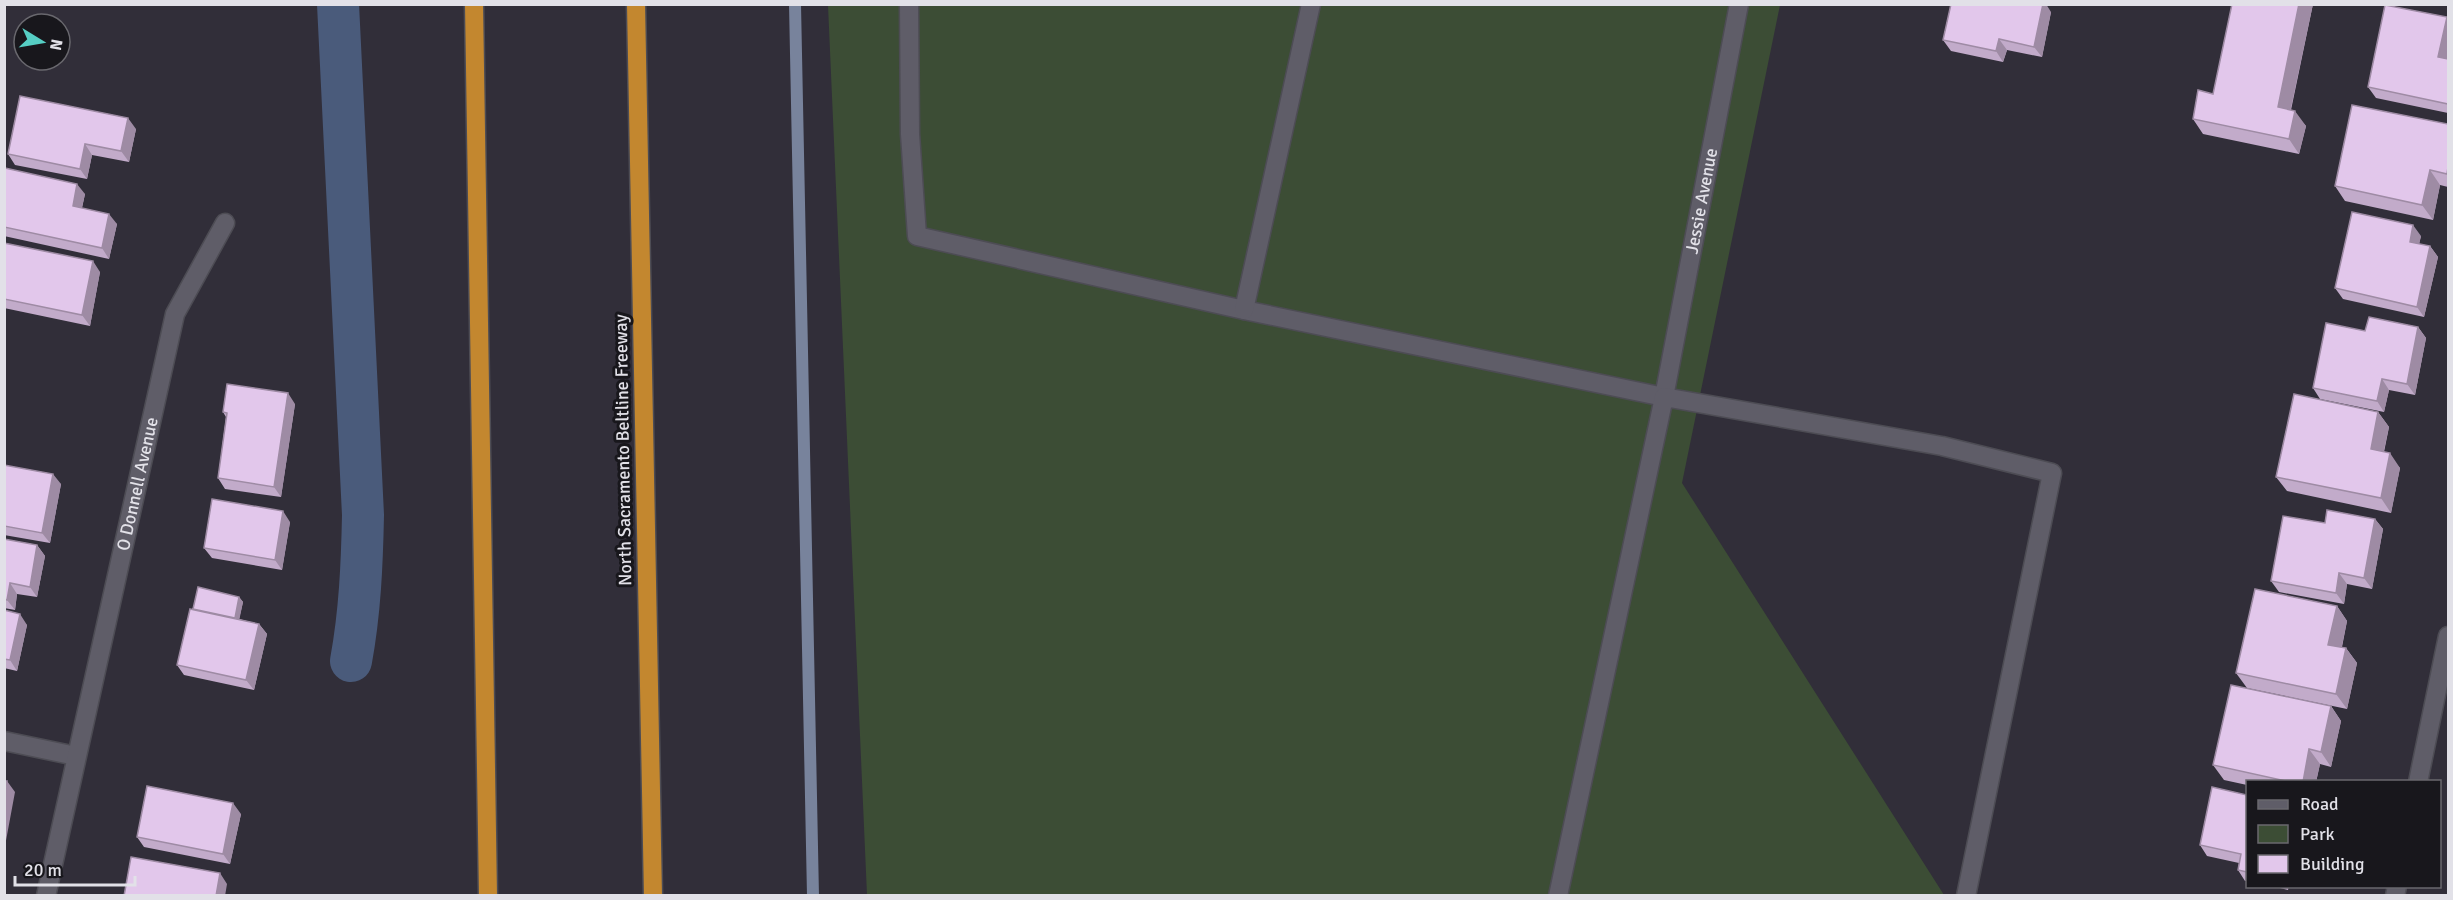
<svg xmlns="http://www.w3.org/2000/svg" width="2453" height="900" font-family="Signika,sans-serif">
<rect width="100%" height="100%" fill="#312e39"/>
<!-- green -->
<path fill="#3c4d35" d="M828 5H1780L1682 483 1944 895H867Z"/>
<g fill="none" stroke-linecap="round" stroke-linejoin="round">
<!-- stream -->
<path stroke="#78839c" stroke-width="12" d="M795 4 813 896"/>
<!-- canal -->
<path stroke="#4a5b7b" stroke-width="42" d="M338 4 363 515C362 564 360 612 351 661"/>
<defs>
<g id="minor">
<path id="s1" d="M909 4 910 134 917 236 1244 310 1664 397 1739 4"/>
<path d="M1244 310 1311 4"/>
<path d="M4 741 76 756"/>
<path d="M2418 782 2448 636"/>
<path id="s2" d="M46 896 175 314 225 223"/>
<path d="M1558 896 1664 397 1942 446 2052 473 1966 896"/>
<path d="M2395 896 2397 886"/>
</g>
<path id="highway" d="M474 4 488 896
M636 4 653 896"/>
</defs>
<!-- minor casing -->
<use href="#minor" stroke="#4d4c54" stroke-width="21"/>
<!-- highway casing -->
<use href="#highway" stroke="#4d4c54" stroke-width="21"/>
<!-- minor -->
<use href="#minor" stroke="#5f5d68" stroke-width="18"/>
<!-- highway -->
<use href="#highway" stroke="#c3872f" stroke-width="18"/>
</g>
<!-- wall -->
<path fill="#c2abca" d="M2313 4 2291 110 2306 126 2299 154 2203 134 2193 119 2213 94Z
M2051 12 2042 57 2007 50 2003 62 1951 51 1943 40Z
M2448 55V113L2376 98 2368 87Z
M2448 124V187L2440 185 2433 220 2345 201 2335 186Z
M136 129 129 162 92 155 87 179 15 165 8 154Z
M5 168 85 194 82 208 117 224 109 259 4 236Z
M2421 236 2419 244 2430 246 2438 257 2424 317 2343 299 2335 288Z
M4 243 100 272 90 326 4 308Z
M2418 327 2426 338 2415 395 2389 390 2384 412 2320 399 2313 388 2365 331Z
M295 404 281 497 225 489 218 478 226 417 223 412Z
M2378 412 2389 427 2384 452 2400 468 2391 513 2287 491 2276 477Z
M4 465 61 484 50 543 4 535Z
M2375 519 2383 529 2372 589 2347 584 2344 604 2279 592 2271 581 2325 523Z
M290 522 282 570 212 558 204 548Z
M4 539 37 545 45 556 37 597 17 594 15 610 4 608Z
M239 597 243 602 239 619 259 624 267 634 254 690 184 675 177 665 193 609Z
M2337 606 2347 621 2342 647 2346 648 2357 663 2347 709 2247 688 2236 673Z
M4 610 27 625 17 671 4 668Z
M2331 706 2341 721 2331 767 2320 764 2316 782H2247V785L2224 780 2213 765Z
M2247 795V881H2245L2238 870 2239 863 2207 856 2200 845Z
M241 814 230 864 144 847 137 837Z
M2272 886H2289L2288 890Z"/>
<!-- shaded-wall -->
<path fill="#9e8ba4" d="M2043 4H2046L2051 12 2042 57 2034 47Z
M2299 4H2313L2288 122 2278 107Z
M2447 17 2448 20V55L2446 68 2438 57Z
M1999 39 2007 50 2003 62 1996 51Z
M2295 111 2306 126 2299 154 2289 139Z
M128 118 136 129 129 162 121 151Z
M85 144 92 155 87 179 80 169Z
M2430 170 2440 185 2433 220 2422 205Z
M77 184 85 194 80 216 73 206Z
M109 214 117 224 109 259 102 248Z
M2413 225 2421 236 2417 253 2410 242Z
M2430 246 2438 257 2424 317 2417 307Z
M93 261 100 272 90 326 82 315Z
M2418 327 2426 338 2415 395 2407 384Z
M2382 379 2389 390 2384 412 2377 401Z
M288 393 295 404 281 497 274 487Z
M2378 412 2389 427 2381 464 2371 449Z
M2390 453 2400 468 2391 513 2381 498Z
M53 474 61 484 50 543 42 533Z
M283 511 290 522 282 570 275 560Z
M2375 519 2383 529 2372 589 2364 578Z
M37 545 45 556 37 597 30 587Z
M2339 573 2347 584 2344 604 2336 593Z
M10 583 17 594 15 610 7 600Z
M239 597 243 602 238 626 234 620Z
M2337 606 2347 621 2339 660 2328 645Z
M20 614 27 625 17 671 10 660Z
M259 624 267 634 254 690 246 680Z
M2346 648 2357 663 2347 709 2336 694Z
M2331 706 2341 721 2331 767 2321 752Z
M2309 749 2320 764 2316 782H2303Z
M7 781 15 792 5 846 4 795Z
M233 803 241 814 230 864 223 854Z
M220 873 227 884 225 896H216Z"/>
<!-- building -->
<path fill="#e2c7eb" stroke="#9e8ba4" stroke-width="1.5" d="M1951 4H2043L2034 47 1999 39 1996 51 1943 40Z
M2232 4H2299L2278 107 2295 111 2289 139 2193 119 2198 90 2213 94Z
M2385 5 2447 17 2438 57 2448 59V104L2368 87Z
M20 96 128 118 121 151 85 144 80 169 8 154Z
M2352 105 2448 124V167L2447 174 2430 170 2422 205 2335 186Z
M5 168 77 184 73 206 109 214 102 248 4 227Z
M2352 212 2413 225 2410 242 2430 246 2417 307 2335 288Z
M4 243 93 261 82 315 4 299Z
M2369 317 2418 327 2407 384 2382 379 2377 401 2313 388 2326 323 2365 331Z
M227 384 288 393 274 487 218 478 227 413 223 412Z
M2294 394 2378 412 2371 449 2390 453 2381 498 2276 477Z
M4 465 53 474 42 533 4 526Z
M212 499 283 511 275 560 204 548Z
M2327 510 2375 519 2364 578 2339 573 2336 593 2271 581 2283 516 2325 523Z
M4 539 37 545 30 587 10 583 7 600 4 599Z
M198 587 239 597 235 618 193 609Z
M2255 589 2337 606 2328 645 2346 648 2336 694 2236 673Z
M190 609 259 624 246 680 177 665Z
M4 610 20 614 10 660 4 659Z
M2231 685 2331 706 2321 752 2309 749 2303 782H2290L2213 765Z
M4 781H7L4 795Z
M147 786 233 803 223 854 137 837Z
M2212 787 2247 795V872L2238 870 2241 854 2200 845Z
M131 857 220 873 216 896H124Z"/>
<g text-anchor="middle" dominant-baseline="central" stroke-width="6" stroke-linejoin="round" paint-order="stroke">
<!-- street labels -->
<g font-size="18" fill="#e2e1e8" stroke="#18171c">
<text stroke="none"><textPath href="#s1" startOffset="1196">Jessie Avenue</textPath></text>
<text transform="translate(623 450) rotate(-91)">North Sacramento Beltline Freeway</text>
<text stroke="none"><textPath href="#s2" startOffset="422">O Donnell Avenue</textPath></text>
</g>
</g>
<!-- border -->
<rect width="2453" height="900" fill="none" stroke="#e2e1e8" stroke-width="12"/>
<!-- legend -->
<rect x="2246" y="780" width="195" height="108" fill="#18171c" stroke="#69686e" stroke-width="1.5"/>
<rect x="2258" y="800" width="30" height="9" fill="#5f5d68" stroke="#69686e" stroke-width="1.5"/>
<text x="2300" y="810" font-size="18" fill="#e2e1e8">Road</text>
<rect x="2258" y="825" width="30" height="18" fill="#3c4d35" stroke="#69686e" stroke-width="1.5"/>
<text x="2300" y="840" font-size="18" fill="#e2e1e8">Park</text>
<rect x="2258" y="855" width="30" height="18" fill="#e2c7eb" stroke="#69686e" stroke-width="1.5"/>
<text x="2300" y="870" font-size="18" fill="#e2e1e8">Building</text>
<!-- north arrow -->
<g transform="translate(42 42) rotate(101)"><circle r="28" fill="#18171c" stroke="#69686e" stroke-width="1.5"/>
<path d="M0-4.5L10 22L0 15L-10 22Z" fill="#56cec4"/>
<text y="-9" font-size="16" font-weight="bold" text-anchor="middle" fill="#e2e1e8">N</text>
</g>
<!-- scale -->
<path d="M15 876v9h120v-9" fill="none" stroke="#e2e1e8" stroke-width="3"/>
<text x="24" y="876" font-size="18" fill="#e2e1e8" stroke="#18171c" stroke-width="4.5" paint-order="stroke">20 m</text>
</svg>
